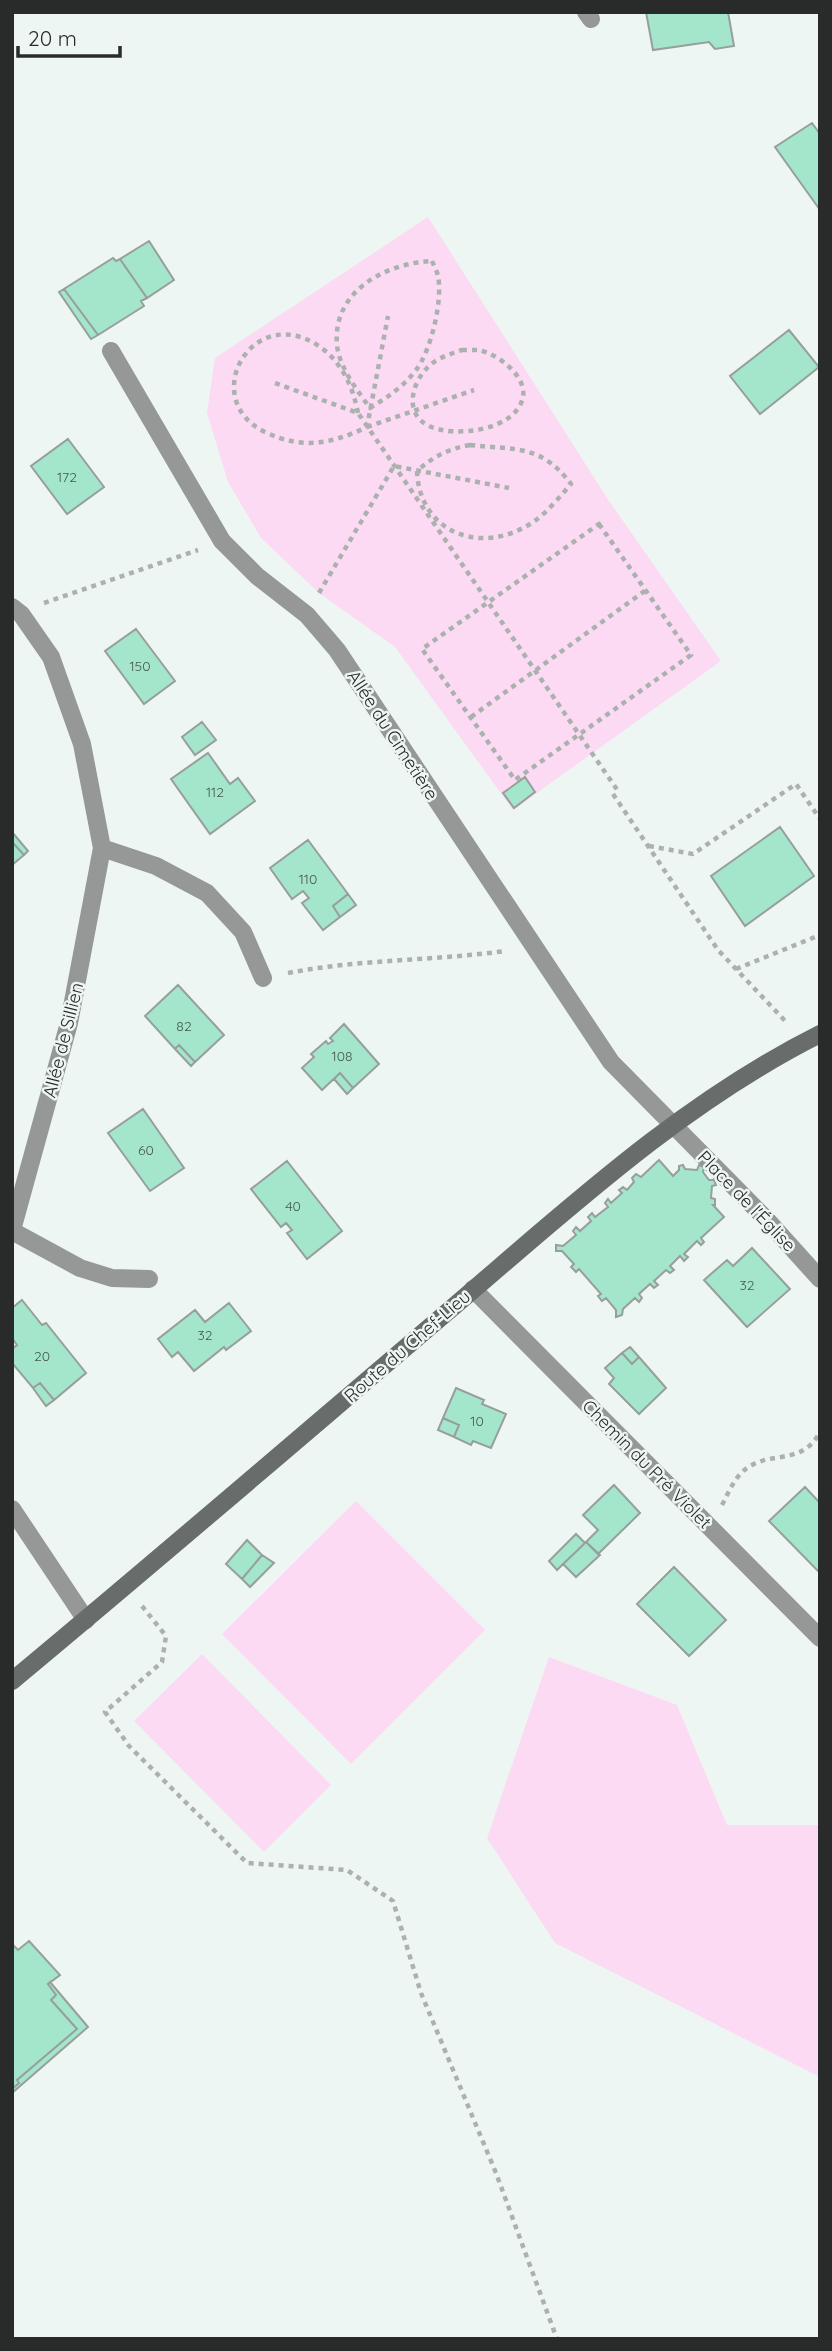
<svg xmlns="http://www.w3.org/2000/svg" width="832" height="2351" font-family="Quicksand,sans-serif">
<rect width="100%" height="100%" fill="#eef6f3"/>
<!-- green -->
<path fill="#fcdaf3" d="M428 217 607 498 721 661 513 810 395 647 319 593 261 538 228 482 207 413 215 358Z
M356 1501 485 1630 351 1764 222 1634Z
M202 1654 331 1785 264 1852 134 1721Z
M549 1657 677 1705 727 1825H820V2077L555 1943 487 1838Z"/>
<!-- building -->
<path fill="#a3e6cc" stroke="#979f9c" stroke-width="2" d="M646 12H728L734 46 715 49 709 42 653 50Z
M812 123 820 134V210L775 147Z
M149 241 174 280 147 298 120 259Z
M113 258 116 261 120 259 147 298 141 301 144 306 98 335 64 289Z
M64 289 98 335 91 339 59 292Z
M789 330 819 367 760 414 730 376Z
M68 439 104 487 67 514 31 466Z
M136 629 175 681 144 704 105 651Z
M202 722 216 740 195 755 182 737Z
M208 753 230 784 238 778 255 801 210 834 171 779Z
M525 777 535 792 514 808 503 793Z
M780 827 814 876 745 926 711 876Z
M12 832 28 851 24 855 12 842Z
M308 840 348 894 333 906 340 917 323 930 302 903 309 898 303 891 292 899 270 868Z
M12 842 24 855 12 865Z
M348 894 356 905 340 917 333 906Z
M178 985 224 1035 195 1062 179 1045 175 1049 145 1016Z
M344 1024 379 1064 353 1088 340 1073 322 1090 302 1068 314 1057 311 1054 326 1041 328 1044 333 1041 330 1038Z
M179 1045 195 1062 191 1066 175 1049Z
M340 1073 353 1088 347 1094 334 1079Z
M143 1109 184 1168 150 1191 108 1133Z
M659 1160 673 1176 679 1170V1166L683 1165 685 1169 697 1170 699 1165 704 1167 703 1172 709 1180H714L716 1185 712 1186 711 1198 715 1199V1205H713L724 1217 701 1238 704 1242 701 1245 697 1241 684 1254 688 1257 684 1261 680 1256 670 1266 674 1270 670 1273 666 1270 654 1281 658 1285 654 1288 650 1284 639 1294 642 1298 639 1302 635 1298 623 1309 622 1315 616 1317V1310L606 1298 602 1301 598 1296 601 1294 579 1269 576 1272 571 1267 574 1264 562 1251H556V1245L563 1246 576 1235 573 1231 576 1227 580 1231 591 1221 588 1217 592 1213 595 1217 608 1207 605 1203 608 1199 611 1203 622 1193 619 1190 623 1187 627 1190 634 1182 632 1178 636 1174 641 1177Z
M287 1161 342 1231 307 1259 287 1233 292 1230 286 1223 281 1227 251 1189Z
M752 1248 790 1289 747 1327 704 1280 727 1260 733 1266Z
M22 1300 42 1325 46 1323 86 1373 54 1400 40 1383 33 1388 12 1363V1349L17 1345 12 1338V1308Z
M229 1303 251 1331 226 1350 224 1347 194 1371 178 1352 172 1357 158 1339 195 1310 205 1322Z
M630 1347 639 1357 632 1364 622 1353Z
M622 1353 632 1364 639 1357 666 1388 639 1414 609 1384 614 1378 605 1368Z
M40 1383 54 1400 46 1406 33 1388Z
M456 1388 484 1400 482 1404 506 1414 491 1448 473 1441 471 1445 454 1437 459 1425 443 1418Z
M443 1418 459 1425 454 1437 438 1430Z
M614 1485 640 1513 598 1554 586 1542 598 1530 583 1515Z
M805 1487 820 1503V1573L769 1521Z
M576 1534 585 1543 557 1570 549 1561Z
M247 1540 262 1555 242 1579 226 1564Z
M586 1542 600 1555 576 1577 563 1564Z
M262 1555 274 1563 250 1587 242 1579Z
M674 1567 726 1620 689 1656 637 1604Z
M29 1941 60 1975 48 1984 56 1995 51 2000 77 2029 17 2080 19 2083 12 2089V1944L18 1950Z
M50 1982 88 2027 12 2093V2089L19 2083 17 2080 77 2029 51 2000 56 1995 48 1984Z"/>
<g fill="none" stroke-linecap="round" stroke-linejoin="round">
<!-- path -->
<path stroke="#abb1af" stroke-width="4.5" stroke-dasharray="5 5" stroke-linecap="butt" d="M432 261C434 266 437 271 438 276 443 300 431 351 416 370 403 387 388 397 370 408 357 390 339 367 337 345 332 291 386 263 432 261Z
M462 350C467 350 473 350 478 350 497 353 527 376 523 397 516 431 454 438 429 426 404 414 411 384 428 367 437 358 450 354 462 350Z
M275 383 358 413 618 791
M358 413C353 388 344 366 323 349 254 297 196 399 265 432 303 450 331 444 367 427L388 316
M367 427 474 390
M470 445C515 450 541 444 571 484 557 500 542 519 523 528 473 554 419 528 417 471 434 456 448 449 470 445Z
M599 524 691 655 515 780 422 649Z
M319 593 394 466 509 488
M44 603 198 550
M471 717 646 590
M613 794 718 950 788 1024
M649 846 693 854 796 784 820 819
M736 969 820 935
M288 973C360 959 433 961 505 951
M722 1505C730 1490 736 1473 752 1465 775 1452 803 1464 820 1432
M142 1606 166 1636 162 1662 105 1712 129 1746 247 1863 347 1870 393 1901 421 1993 496 2173 557 2339"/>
<!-- minor -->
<path stroke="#959897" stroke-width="18" d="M586 12 591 19
M111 351 222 541 257 576 307 615 337 650 611 1062 766 1219 820 1279
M12 607 21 614 51 657 82 744 102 848 69 1023 12 1230
M102 848 156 866 207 893 243 932 263 978
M12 1231 80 1268 112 1278 149 1279
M473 1289 820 1638
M12 1509 86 1620"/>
<!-- secondary -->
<path stroke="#686d6b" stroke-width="18" d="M12 1681C160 1558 305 1433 452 1308 568 1209 682 1103 820 1034"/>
</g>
<g text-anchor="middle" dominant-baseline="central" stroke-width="5" stroke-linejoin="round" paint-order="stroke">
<!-- number labels -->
<g font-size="14" fill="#475a52">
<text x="67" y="477">172</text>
<text x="140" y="666">150</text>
<text x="215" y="792">112</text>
<text x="308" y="879">110</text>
<text x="184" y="1026">82</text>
<text x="342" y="1056">108</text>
<text x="146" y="1150">60</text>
<text x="293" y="1206">40</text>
<text x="747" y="1285">32</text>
<text x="205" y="1335">32</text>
<text x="42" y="1356">20</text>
<text x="477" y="1421">10</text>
</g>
<!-- street labels -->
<g font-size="18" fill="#282b2a" stroke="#eef6f3">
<text transform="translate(393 735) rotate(57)">Allée du Cimetière</text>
<text transform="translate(63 1040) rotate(-76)">Allée de Sillien</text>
<text transform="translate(747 1201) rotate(46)">Place de l'Église</text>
<text transform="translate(407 1346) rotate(-41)">Route du Chef-Lieu</text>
<text transform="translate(647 1464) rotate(45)">Chemin du Pré Violet</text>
</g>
</g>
<!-- border -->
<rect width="832" height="2351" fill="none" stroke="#282b2a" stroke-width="28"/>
<!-- scale -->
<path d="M18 46v10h102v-10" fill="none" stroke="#282b2a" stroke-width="3.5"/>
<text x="28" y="46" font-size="21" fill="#282b2a" stroke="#eef6f3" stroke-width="5" paint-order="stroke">20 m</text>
</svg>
